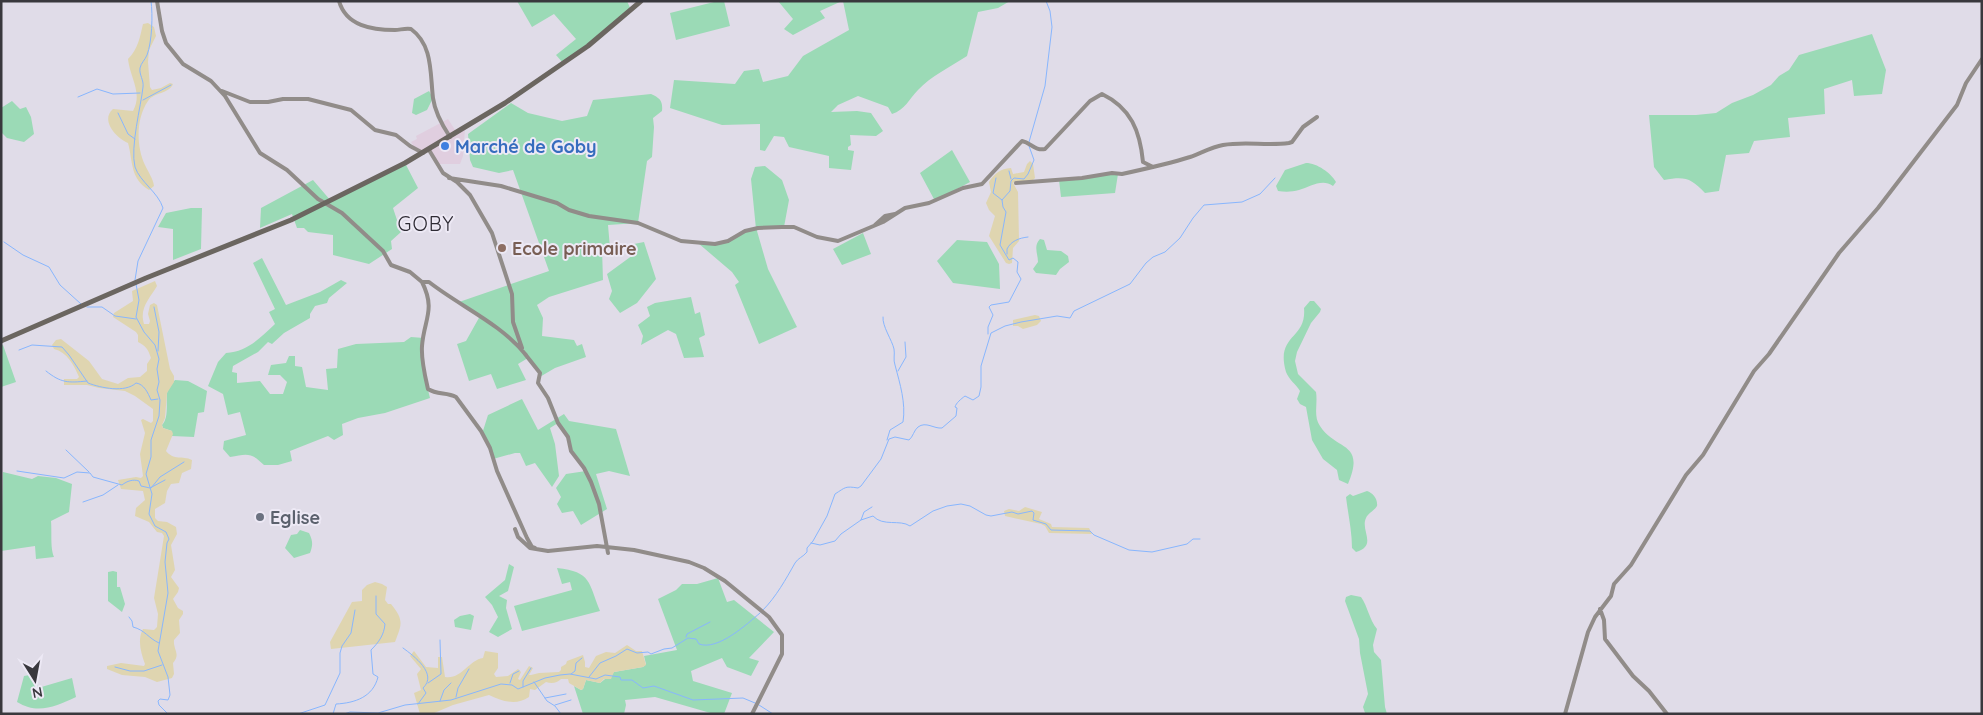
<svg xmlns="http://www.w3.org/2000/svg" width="1983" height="715" font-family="Quicksand,sans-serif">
<rect width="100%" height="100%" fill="#e0dce8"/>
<!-- commercial -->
<path fill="#e0cedf" d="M448 119 457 133 465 129 463 156 460 164H437L429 150 424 153 415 149 411 142 417 139 416 136Z"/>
<!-- green -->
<path fill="#9bdab6" d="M517 1H627L631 10 563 63 556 55 576 39 554 14 532 27Z
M718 1H724L730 26 676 40 670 13Z
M778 1H842L820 11 825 18 793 35 784 29 793 19Z
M843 1H1010L998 8 978 12 967 56C950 67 931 76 918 90 909 99 905 110 892 114L888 107 858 96 838 105 831 112 857 111 871 113 883 131 876 136 850 135 851 145 848 147V150L854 151 851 170 829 168V156L789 147 784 137 774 136 765 151 760 150V124L722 125 670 108 674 80 735 84 744 71 759 69 763 82 788 76 803 56 849 30Z
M1872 34 1886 70 1882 94 1854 96 1852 80 1824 89 1825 114 1788 118 1790 137 1754 141 1749 153 1726 155 1719 191 1705 193C1691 178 1685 176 1664 180L1654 167 1649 115H1696L1716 113 1732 103 1753 95 1771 85 1779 76 1789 70 1799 55Z
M429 91 433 98 427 110 416 115 412 113 414 99Z
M651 94C660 98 663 101 662 111L653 118 654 127 652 157 647 161 638 223 608 225 610 248 602 249 603 280 549 297 537 305 543 318 542 336 574 340 577 346 582 344 586 357 555 368 538 378 539 373 528 358 518 364 526 380 497 389 491 374 469 381 457 344 466 341 480 316 459 302 549 271 513 170 499 173 473 167 470 160 468 134 511 103 528 113 562 121 587 116 593 100Z
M12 101 20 109 26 107 31 117 34 134 24 142 7 138 1 132V108Z
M952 150 970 182 935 201 920 173Z
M405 163 418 188 393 208 401 232 391 241 392 249 369 264 333 255V235L308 232 304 228H297L292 214 260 228 261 208 313 180 331 201Z
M1306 163C1317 163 1331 173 1336 182L1333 186C1322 178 1310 187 1299 190 1292 192 1285 192 1278 191L1276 186 1285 170Z
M765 166 782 180 789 200 784 227 757 229V231L768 269 797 327 759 344 735 285 739 282 732 272 698 243H721L736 235 756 229 751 179 755 167Z
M1105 174H1118L1115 193 1061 197 1059 180Z
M191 208H202L201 249 173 260V229L158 227 166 213Z
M863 233 871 254 842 265 833 249Z
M1040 239 1044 240 1047 250 1061 251 1068 256 1069 262 1060 269 1056 275 1036 273 1033 269 1038 262C1038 254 1033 246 1040 239Z
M957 240 987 242 999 264 1000 289 953 283 937 261Z
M644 242 656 279 637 303 620 313 609 299 612 291 607 274 633 255 634 244Z
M262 258 286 305 320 292 341 280 347 283 329 298 327 303 315 306 310 314V318L284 333 272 344 268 342 258 352 233 366 232 372 237 373V383L260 381 270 394H283L287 382 280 375H268L271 365 286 363 289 356H295V366L302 367 306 387 328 390 326 369 337 368 338 349 356 344 404 342 411 337 424 338C419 357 426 380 430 398L385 413 358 418 342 424 343 435 334 440 328 436 290 451 292 461 278 465H264C251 452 247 454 230 457L223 449 224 441 246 435 240 412 228 415 223 394 208 386 218 362 226 353C247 352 260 338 275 324L269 312 275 309 253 263Z
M691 297 695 314 700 312 705 335 699 338 704 357 684 358 676 334 668 330 641 345 643 336 638 325 650 316 647 307 655 303Z
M1310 301H1314L1321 309 1320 312 1311 323 1297 352 1295 361 1298 374 1316 392C1318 404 1313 416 1320 426 1336 451 1366 441 1348 484L1339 480 1337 470 1323 459 1312 440 1306 407 1300 404 1297 399 1300 391C1296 384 1289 380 1286 372 1275 334 1307 340 1304 308Z
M3 345 16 382 1 387V346Z
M175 380 188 381 207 391 204 412 198 413 194 437 172 436V431L163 428 162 425C169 418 166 403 167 394 167 389 172 384 175 380Z
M522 399 538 430 564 414 569 421 616 429 630 476 609 471 596 474 607 509 581 525 573 511 562 513 557 504 561 497 556 488 566 474 586 471 571 451 570 442 558 423 550 428 555 444 559 476 552 487 535 463 526 466 520 453H515L493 459 482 434 488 415Z
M3 472 32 479 38 476 56 478 72 484 69 512 51 521C52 532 50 548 54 557L36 559 35 546 1 551Z
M1367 491C1373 493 1378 499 1377 506 1374 511 1368 513 1366 518 1360 530 1378 546 1356 552L1352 548C1352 531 1348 514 1346 497L1350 494 1353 496Z
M300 530 309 533C313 541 313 545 310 553L294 558 285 548 291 535 297 534Z
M509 564 514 567 508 591 499 596 507 600 506 608 512 629 498 637 489 632 498 617 492 605 485 597 505 580Z
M557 568C592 572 588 582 600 611L522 631 514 606 572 590 570 582 562 584Z
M113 571 117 572V587H120L125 604 122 612 108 601V572Z
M718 578 727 602 734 600 774 632 749 658 759 661 751 676 727 667 722 658 691 671 693 681 732 693 724 714H714L655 697 625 700 626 705 624 714H583L574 686 581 690 583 689 586 680 600 683 614 672 643 667 646 664 644 656 677 650 658 599 676 590 682 584H697Z
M1351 595 1361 597C1368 607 1369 619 1377 629L1373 645 1374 652 1381 660 1385 707 1387 714 1365 713 1363 707 1368 694 1360 653 1359 639 1345 601 1346 597Z
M470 614 474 616 471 630 455 627 454 620 460 616Z
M35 674 38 688 72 678 76 697C56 706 38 715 17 702L24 676Z"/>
<!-- sand -->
<path fill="#dfd5b0" d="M148 23 154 27 156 36 149 50 148 62 150 87 152 90 161 88 170 83 173 84C169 94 154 92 148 101 136 118 136 146 145 165 148 172 153 178 154 186L149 190C130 179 133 161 128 143 116 138 100 120 113 109L133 111C143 93 130 78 128 59 138 49 140 37 143 24Z
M1030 161 1033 164 1035 178 1033 180 1023 182 1016 181 1013 183 1018 192 1019 241 1013 248 1012 263 1009 264 1006 263 989 236 995 216 989 210 986 203 991 192 989 182C995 173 1000 169 1011 168L1013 174 1024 172 1027 164Z
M155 281 157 286C150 298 139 308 144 324H149L150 321 148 314 150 305 154 303 157 305 170 369 174 376V382L167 393 165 418 162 425 163 428 172 431 173 434 166 451C174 461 182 455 192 460L191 469 182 473 179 483 171 484 167 491 165 503 155 509V518L158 521 167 522 176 527 177 534 171 545 175 570 171 577 179 588 178 592 173 599 178 608 183 611V614L179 620 180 633 174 640C173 650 181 654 173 663L174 674 172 678 157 682 145 677 122 675 107 669V666L121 663 144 666 145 664C141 653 137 640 143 629L154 630 157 627 158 614 154 598 164 536 162 533 157 532 149 522 135 516 136 508 145 500 143 491 121 489 118 480 136 477 141 478 143 476 140 454 145 433 141 420 143 419 151 423 153 421V409L135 396 125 391 99 388 87 385H64V379H77L79 377C74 365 67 352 54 349L52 345 56 340 61 339 89 361 102 379 118 384 128 378 140 377 147 371V364L151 358C148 349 146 346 138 342V335L136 332 113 317 114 313 133 301 132 291Z
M1035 315 1039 316 1041 321 1037 325 1023 329 1018 326H1013V320Z
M1025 507 1042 512 1039 519 1051 524 1052 527 1089 528 1092 534 1049 533 1045 526 1041 524 1005 516 1004 511 1009 509 1019 511Z
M375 582 382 584 387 587 385 600 388 604H391C404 620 402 624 395 642L331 649 330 642 352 602 362 601V590L367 585Z
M627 645 636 651H642L646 665 643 667 614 672 611 679H604L600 683 586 680 583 689 581 690 569 683 568 679H561C557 683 552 684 546 682L535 690 530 689 529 697C516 706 501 701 489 695L453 705 432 714H420L414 693 421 690 417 674 421 669 410 656 414 651 426 667 438 668V657H442L445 677C461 680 469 660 483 658L485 651 498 653V668L494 674 496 677 508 676 518 669 521 672 518 679 520 680 529 666 533 668 529 675H531L539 673 559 672 561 670V667L566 664 567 661 583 655 585 662V667L589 668 596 656 606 652 615 653Z"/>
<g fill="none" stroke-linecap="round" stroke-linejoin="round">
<!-- stream -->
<path stroke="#88b6fe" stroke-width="1" d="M78 97 97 89 113 94 140 93
M143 100 171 85
M118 113 128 134 135 139
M1029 142 1045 86 1052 27 1050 11 1046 1
M1009 171 1011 179
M996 178 993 193 1002 200
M4 242 23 255 49 267 60 285 81 304
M1007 254V249C1011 241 1019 238 1028 237
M135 280 138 261 163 208C158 192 140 182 135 167 130 147 141 106 143 87 144 80 139 75 140 68 141 63 145 60 147 55 152 42 153 15 151 1
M136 284 139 300 136 317 144 332 155 345 159 359 157 369 159 382 157 390 160 400 159 416 151 440V457L146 474 152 494 149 514 155 526 166 532 169 539 167 543 165 562 168 593 158 651 168 677 170 695 168 700 160 699 158 701 159 705 168 714
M87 307H102L115 316 136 319
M154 307 159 332 158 351
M883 317C882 326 892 340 894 349 895 354 893 360 895 365 900 384 906 403 903 422L890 430 887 440
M988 334V327L993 315 989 307 991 305 1009 302 1021 279 1017 272 1018 262 1013 258 1009 260 1000 245 1006 212 1003 207 1002 200 1010 191 1011 181 1014 178 1024 179 1028 174 1034 160 1029 146
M19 350 32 345 62 347 69 355 88 383C101 388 125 393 136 383 144 384 148 393 151 400L158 399
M46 371C61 383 68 383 87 381
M898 371 906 357 905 342
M66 450 89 472
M17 471 64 478 77 472 90 473 93 477 122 485C127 481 133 479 139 481L141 486 150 488 165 480
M151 488 160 477 184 462
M83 502 103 495 118 485
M861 520 873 516C883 527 900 519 910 526L933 511 947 506 961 504 970 506 986 515 991 516 1012 512 1018 514 1032 511 1034 513 1033 520 1046 524 1051 530 1090 531 1094 535 1129 550 1152 552 1187 544 1193 539H1200
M811 543 820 545 835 541 841 534 861 520 864 512 872 507
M763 610C776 597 786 579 795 563 798 558 803 557 807 552V548L813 541 827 516 835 494C846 487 845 486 858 488L861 486 881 459 889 439 895 437 909 440C913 437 914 430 918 427 926 421 934 429 942 428L956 416 957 408 955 407C956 403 961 399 965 396L973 400 979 396 981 387V366L991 333 1005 326 1021 322 1057 316 1070 318 1074 311 1130 284 1146 263 1153 257 1165 252 1180 238 1193 218 1204 205 1242 202 1260 194 1275 178
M129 617 132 621 133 627C145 630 148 638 159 643
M686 637 687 634 710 622
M403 648C414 656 438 674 423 688L426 693 418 704
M115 667 130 671H144L162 665
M571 674 575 671 576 663 582 658
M589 677 600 663 616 656 627 649 637 653 648 652 651 654 664 649 672 648 688 638 696 639 699 644C718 651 747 624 760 613
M534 682 547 701 555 706 561 714
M428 683 441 674 440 640
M510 683 513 674 519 671
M523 687V681L531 668
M456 697 458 688 469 669
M545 698 566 694
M440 701 444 690 451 683
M555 705 571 700
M759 705 773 714
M298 714 325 705 340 673V653L342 646 351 633 355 610
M333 714 336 704C355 703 373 697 378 677L373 674 371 650C379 642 384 635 385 624L376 614V596
M344 714 350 712 378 713 405 705 451 700 501 684 512 685 518 689 545 678 560 675 570 674 596 679 605 675 620 677 621 680H632L643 688 654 686 693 700 743 698 755 703"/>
<!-- street -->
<path stroke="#918c89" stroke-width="4" d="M157 1 162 31 166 43 183 64 211 81 225 96 260 153 287 170 318 199 342 213 383 251 391 265 410 272 422 282H429C461 307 500 323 526 355
M339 1C346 26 372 30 395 30 400 30 405 28 411 29 433 45 430 73 433 98 435 113 442 125 450 137
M222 91 250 102H268L283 99H308L351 110 375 130 396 135 410 146 423 153
M429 150 443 173 457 182 470 195 492 233 512 294 513 322 522 348
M449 178 501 186 557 203 569 210 589 216 638 223 681 241 715 244 728 241 745 231 758 228 782 227H794L817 237 838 241 883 222 905 208 929 203 963 188 982 184 1022 141C1031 143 1035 151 1045 149L1090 101 1102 94C1131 108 1140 131 1143 162L1153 167
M1016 183 1082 178 1112 173 1122 174C1145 169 1168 164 1190 157 1201 153 1212 147 1223 145 1245 141 1266 146 1289 143L1292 142 1303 127 1317 117
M875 225 885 216 895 214
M422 282C436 310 424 319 422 346 421 360 425 376 428 389 437 395 447 392 456 397L481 431 490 448 497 471 527 538 532 547 535 548
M525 354 540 373 538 383 548 398 558 423 568 437 571 451 584 468 591 482 599 504 608 553
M515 529 518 537 530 548 548 551 597 546 634 550 689 562 704 568 725 581 769 617 782 635V654L752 714
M1600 609 1604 620 1605 639 1633 676 1649 691 1667 714
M1565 714 1588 632 1595 617 1611 596 1614 584 1631 565 1686 475 1703 455 1754 371 1769 354 1839 253 1878 208 1957 105 1966 83 1982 59"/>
<!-- secondary -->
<path stroke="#6b6660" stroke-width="5" d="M1 341 146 278 291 220 405 163 505 103 588 46 641 1"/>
</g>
<!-- markers -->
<circle fill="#3f7fe0" stroke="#ede9f5" stroke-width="2" cx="445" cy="146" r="5"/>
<circle fill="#8d6e63" stroke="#ede9f5" stroke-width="2" cx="502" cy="248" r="5"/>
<circle fill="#6b7280" stroke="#ede9f5" stroke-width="2" cx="260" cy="517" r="5"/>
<g text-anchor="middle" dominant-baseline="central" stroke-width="4" stroke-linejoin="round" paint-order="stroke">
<!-- shop labels -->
<g font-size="18" font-weight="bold" fill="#366cbe" stroke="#ede9f5" text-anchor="start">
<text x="455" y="146">Marché de Goby</text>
</g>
<!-- education labels -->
<g font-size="18" font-weight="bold" fill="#785e54" stroke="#ede9f5" text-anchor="start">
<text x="512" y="248">Ecole primaire</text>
</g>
<!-- worship labels -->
<g font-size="18" font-weight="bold" fill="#5b616d" stroke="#ede9f5" text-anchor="start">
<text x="270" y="517">Eglise</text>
</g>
<!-- quarter labels -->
<g font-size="20" letter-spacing="1" fill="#2e2b34" stroke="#ede9f5">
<text x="426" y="223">GOBY</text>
</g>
</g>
<!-- border -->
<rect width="1983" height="715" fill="none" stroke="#39383d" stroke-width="5"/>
<!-- north arrow -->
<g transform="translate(35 680) rotate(169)" stroke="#ede9f5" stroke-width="4" paint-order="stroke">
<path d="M0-4L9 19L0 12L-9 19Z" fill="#39383d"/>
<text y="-8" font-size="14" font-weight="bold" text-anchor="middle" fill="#39383d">N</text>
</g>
</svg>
